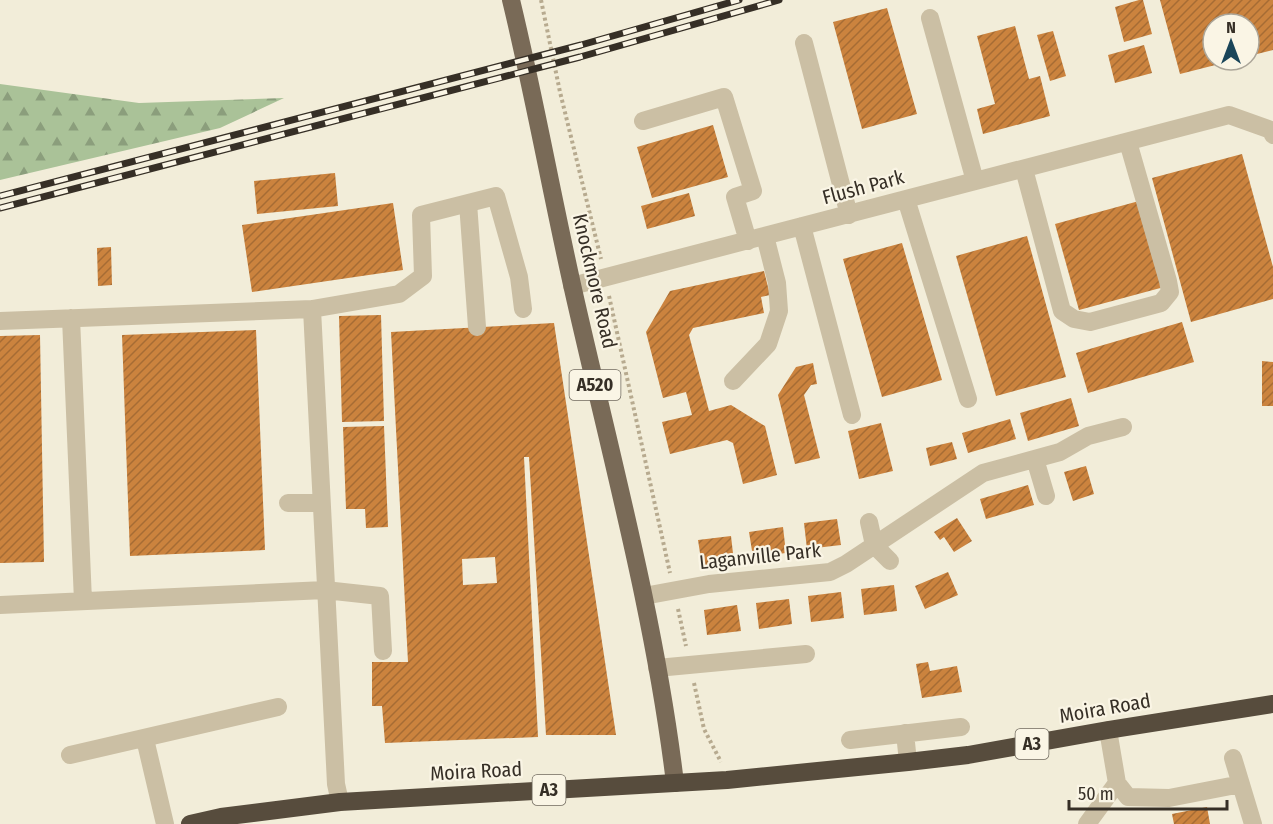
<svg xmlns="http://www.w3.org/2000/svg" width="1273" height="824" font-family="'Fira Sans Condensed',sans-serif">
<defs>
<pattern id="forest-firs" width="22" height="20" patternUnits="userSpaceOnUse" patternTransform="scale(1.5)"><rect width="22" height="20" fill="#aac298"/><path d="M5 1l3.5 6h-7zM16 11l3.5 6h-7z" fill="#8b9e7c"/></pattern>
<pattern id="building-hatch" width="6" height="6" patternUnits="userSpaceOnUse" patternTransform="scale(1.5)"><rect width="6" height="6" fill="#cb833e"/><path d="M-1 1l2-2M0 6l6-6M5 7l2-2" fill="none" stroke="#a66c34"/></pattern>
</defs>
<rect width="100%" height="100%" fill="#f2edd9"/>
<!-- forest -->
<path fill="url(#forest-firs)" d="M0 84 139 103 284 98 220 128 0 180Z"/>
<!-- building -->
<path fill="url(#building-hatch)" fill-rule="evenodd" d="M1139 0H1143L1152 34 1124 42 1115 7Z
M1160 0H1273V50L1249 56V24H1213V60L1231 61 1180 74Z
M887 8 917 114 862 129 833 22Z
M1015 26 1029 79 1040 76 1050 116 983 134 977 109 995 104 977 36Z
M1053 31 1066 76 1050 81 1037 35Z
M1144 45 1152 73 1115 83 1108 55Z
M713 125 728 177 652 198 637 147Z
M1242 154 1273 267V299L1191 322 1152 178Z
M335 173 338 206 257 214 254 181Z
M689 193 695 216 647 229 641 206Z
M1139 201 1164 287 1079 310 1055 224Z
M393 203 403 270 252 292 242 225Z
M1027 236 1066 377 996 396 956 256Z
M902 243 942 380 882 397 843 259Z
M111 247 112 285 98 286 97 248Z
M764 271 770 295 761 297 764 313 693 328 689 335 709 411 731 405 765 426 777 475 743 484 733 443 727 440 670 454 662 422 692 415 686 392 663 398 646 332 670 291Z
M381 315 384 421 342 422 339 316Z
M1182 322 1194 362 1088 393 1076 353Z
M554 323 616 735H546L529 457H524L538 737 385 743 382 706H372V662H408L391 332ZM495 557 497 583 463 585 462 559Z
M256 330 265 550 130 556 122 335Z
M40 335 44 562 0 563V336Z
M1262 361 1273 362V406H1262Z
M813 363 817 384 811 385 804 395 820 458 795 464 778 395 796 367Z
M1071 398 1079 426 1028 441 1020 413Z
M1010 419 1016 439 968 453 962 433Z
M881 423 893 471 859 479 848 431Z
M384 426 388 527 366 528 365 509H346L343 427Z
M952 442 957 459 930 466 926 448Z
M1086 466 1094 494 1073 501 1064 472Z
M1028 485 1034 505 986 519 980 499Z
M957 518 972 541 954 552 944 537 940 540 934 532Z
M837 519 841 545 807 549 804 523Z
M783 527 786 553 753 557 749 532Z
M731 536 734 562 702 566 698 540Z
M948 572 958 595 925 609 915 586Z
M894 585 897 611 864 615 861 589Z
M841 592 844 618 811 622 808 596Z
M789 599 792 624 759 629 756 603Z
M737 605 741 631 707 635 704 610Z
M928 662 930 671 957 666 962 692 922 698 916 664Z
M1207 807 1210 824H1174L1172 814Z"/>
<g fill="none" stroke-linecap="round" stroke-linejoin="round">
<!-- path -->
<path stroke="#b7aa8f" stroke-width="4" stroke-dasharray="3 3" stroke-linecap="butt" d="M541 0 560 92 601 259
M609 296 670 573
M678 609 686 646
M694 683 704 729 721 762"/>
<!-- minor -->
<path stroke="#cbbfa4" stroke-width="18" d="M930 18 975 181
M804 43 849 215
M643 121 724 97 753 191 735 197 748 241
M1024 169 1062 311 1074 319 1090 322 1161 303 1170 292 1168 281 1128 142
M906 199 968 399
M468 203 477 327
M802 226 852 415
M572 286 1229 115 1271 130 1273 135
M312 309 336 784 340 802
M71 318 83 601
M0 321 312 309 399 294 423 276 421 215 496 196 519 277 523 309
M733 381 768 344 779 311 777 283 765 236
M1035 459 1046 496
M288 503H321
M869 522 874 545 890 561
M644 596 709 584 830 572 846 564 983 473 1060 452 1088 436 1123 427
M0 605 325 590 380 596 383 651
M657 668 806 654
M1108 730 1117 783 1128 797 1169 798 1241 784
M905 733 908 762
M145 739 165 824
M850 740 961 727
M70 755 278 707
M1233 758 1253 824
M1087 824 1117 783"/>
<!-- major -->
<path stroke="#796a57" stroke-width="18" d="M511 0C536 103 554 208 578 311 614 468 656 624 675 783"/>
<!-- highway -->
<path stroke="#574c3d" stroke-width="18" d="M190 824 221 817 340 802 727 780 908 762 968 755 1108 730 1273 704"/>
<defs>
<path id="rail" d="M0 196 581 45 739 0
M0 208 580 57 779 0"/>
</defs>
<!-- rail casing -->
<use href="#rail" stroke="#362f26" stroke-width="7"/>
<!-- rail -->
<use href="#rail" stroke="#faf5e5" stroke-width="4.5" stroke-dasharray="14" stroke-linecap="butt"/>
</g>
<g text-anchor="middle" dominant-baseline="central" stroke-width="4.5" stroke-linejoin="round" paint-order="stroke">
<!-- shield labels -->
<g fill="#faf5e5" stroke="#716a5f" stroke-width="1.5">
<rect x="569.5" y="370" width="51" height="30" rx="4.5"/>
<rect x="1015.5" y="729" width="33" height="30" rx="4.5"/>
<rect x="532.5" y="775" width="33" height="30" rx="4.5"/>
</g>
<g font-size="18" font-weight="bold" fill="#362f26">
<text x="595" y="385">A520</text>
<text x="1032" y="744">A3</text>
<text x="549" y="790">A3</text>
</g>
<!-- street labels -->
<g font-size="20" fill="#362f26" stroke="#faf5e5">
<text transform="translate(863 187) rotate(-15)">Flush Park</text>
<text transform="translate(595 281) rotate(77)">Knockmore Road</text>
<text transform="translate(760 556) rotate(-6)">Laganville Park</text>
<text transform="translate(1105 708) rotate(-10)">Moira Road</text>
<text transform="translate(476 771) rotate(-3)">Moira Road</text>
</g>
</g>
<!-- north arrow -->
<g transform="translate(1231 42)"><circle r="28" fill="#faf5e5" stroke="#aca699" stroke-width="1.5"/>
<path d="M0-4.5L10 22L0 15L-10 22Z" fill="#1a4559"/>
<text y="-9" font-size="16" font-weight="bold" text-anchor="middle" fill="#362f26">N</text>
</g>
<!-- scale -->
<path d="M1069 800v9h158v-9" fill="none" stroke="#362f26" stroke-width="3"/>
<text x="1078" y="800" font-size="18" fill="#362f26" stroke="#faf5e5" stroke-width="4.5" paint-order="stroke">50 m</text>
</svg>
